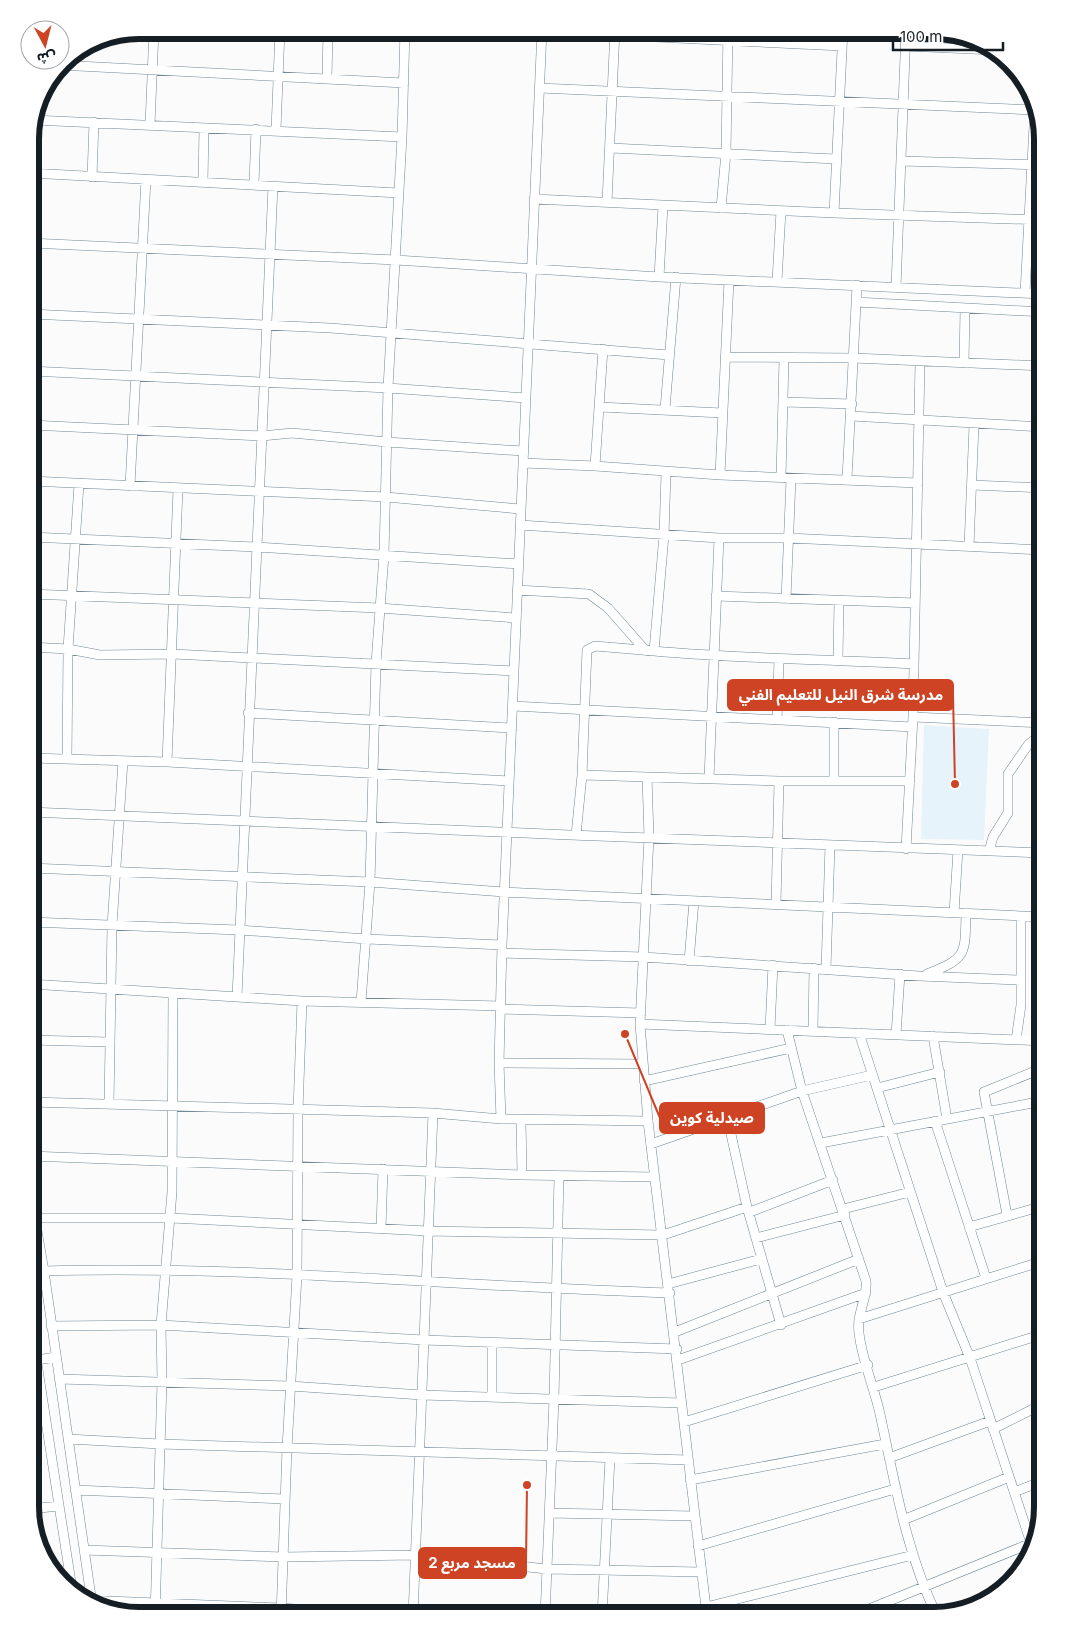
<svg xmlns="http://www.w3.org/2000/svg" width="1073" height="1646" font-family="Inter,'Noto Sans Arabic',sans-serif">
<rect width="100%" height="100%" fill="#fbfbfb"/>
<!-- built -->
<path fill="#e6f3fb" d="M924 725 989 729 984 840 921 839Z"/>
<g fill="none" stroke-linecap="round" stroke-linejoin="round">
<defs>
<path id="minor" d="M542 30 502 945 499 1063 501 1119 648 1121
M615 35 842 46
M905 46 994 50
M59 65 404 83
M327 79 328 30
M539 88 1035 110
M33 120 402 137
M150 125 154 30
M276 130 280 30
M611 148 836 159
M901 161 1043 165
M30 173 399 193
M37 173V120
M92 177 94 122
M203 182 204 128
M254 184 256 129
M534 199 834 213 1043 220
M607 202 615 30
M721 208 726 153 728 30
M834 213 843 30
M30 243 396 260 659 277 1043 294
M659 277 663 206
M777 281 781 211
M896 287 906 30
M1025 293 1035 107
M856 302 1043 312
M30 314 330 328 669 355
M725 357 853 358 1043 366
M964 363 965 309
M30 371 388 388 526 398
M784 402 852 404
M600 407 722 413
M665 409 676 277
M851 416 1043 427
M30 425 262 436 292 433 387 442 523 451
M523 463 595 466 720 475 918 483
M595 466 603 349
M720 475 729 280
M781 477 784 358
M847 479 857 285
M30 481 386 497 520 509
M972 485 1043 488
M130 486 146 179
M520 525 719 538H788L1043 550
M30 537 257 547 519 564
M969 546 974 425
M517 590 589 594 608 608 646 651
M30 594 379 608 516 618
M716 596 915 603
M786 599 791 479
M30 647 68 649 100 655 173 654 514 671
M654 651C740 659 827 659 914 664
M838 659 839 601
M513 706 912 727
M248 713 512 728
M913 717 1043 723
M777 720 779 660
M834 722V781
M30 758 167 762 509 781
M67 759 68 649 79 484
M167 762 178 489
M582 775 779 781H910
M709 778 719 538
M30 812C368 828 705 840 1043 853
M576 835 582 775 587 650 595 646 654 651 664 535 666 473
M906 849 913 717 920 362
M989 851 993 837 1008 813V774L1028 745 1043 732
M30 868 370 882 504 892 1043 917
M776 904 779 781
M954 913 958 850
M30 922 239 930 367 939 502 945
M502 953 644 957 919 976 1021 980
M689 961 694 901
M826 969 830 845
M927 974C967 958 965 955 966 913
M30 984 302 1001 501 1006
M237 997 273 186
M361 1002 370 882 376 663 384 555 388 388 402 137 405 30
M501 1009 641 1013
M640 1024 649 837 647 777
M770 1029 773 965
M787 1030 802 1091 866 1281C868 1298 856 1314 859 1333 862 1360 874 1387 880 1414 895 1483 906 1552 937 1616
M813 1031 814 968
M859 1033 943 1292 970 1358 1031 1543
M896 1035 900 974
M933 1036 947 1119
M30 1040 109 1042
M1016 1040 1021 1005V916
M499 1063 642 1064
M644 1081 791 1048
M877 1088 940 1072
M30 1102 433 1113 501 1119
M1038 1102 1043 1119
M109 1104 112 926 123 761
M727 1116 747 1207 781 1325
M521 1119 522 1175
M935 1121 986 1278
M821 1143 1043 1101
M651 1144 802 1091 872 1075
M30 1156 522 1175 655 1177
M30 1190 44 1271 92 1604
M843 1209 910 1192
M750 1212 833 1180
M1007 1215 984 1092 1043 1068
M34 1218H171L428 1231 663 1235 747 1207
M969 1227 1043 1206
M381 1228 383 1169
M756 1238 845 1215
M44 1271C252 1265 461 1287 670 1293
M668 1284 761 1259
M30 1318 72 1589
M859 1319 1043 1261
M51 1326 161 1325 424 1340 677 1349
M675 1332 859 1259
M492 1343V1397
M678 1360 866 1293
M30 1361 56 1357
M59 1379 290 1386 422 1395 682 1403
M874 1387 1043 1334
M684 1422 868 1365
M993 1429 1043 1404
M68 1439 160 1444 688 1460
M889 1458 990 1421
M690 1480 885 1444
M75 1490 285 1499
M1014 1492 1043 1481
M30 1509 59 1506
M549 1513 694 1516
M903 1520 1009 1477
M698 1546 895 1489
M84 1550 283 1557 415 1555 547 1569 701 1572
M83 1600 281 1608 391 1616
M883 1603 889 1616
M706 1607 913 1555
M155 1616 162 1381 161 1325 172 1192 173 994
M281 1616 287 1448 297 1276 298 1110 302 1001
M413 1616 433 1113
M545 1616 554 1399 559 1176
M602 1616 610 1458
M707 1616 648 1121 640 1024 1043 1041
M852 1616 1034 1542"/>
</defs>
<!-- minor casing -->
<use href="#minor" stroke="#708796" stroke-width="10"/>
<!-- minor -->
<use href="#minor" stroke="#fff" stroke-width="9"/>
</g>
<!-- crop -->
<path d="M0 0H1073V1646H0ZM139 39H934A100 100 0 0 1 1034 139V1507A100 100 0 0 1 934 1607H139A100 100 0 0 1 39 1507V139A100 100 0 0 1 139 39Z" fill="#fff" fill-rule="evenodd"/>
<path fill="none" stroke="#151e24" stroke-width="6" d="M139 39H934A100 100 0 0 1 1034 139V1507A100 100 0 0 1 934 1607H139A100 100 0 0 1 39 1507V139A100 100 0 0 1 139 39Z"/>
<!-- callouts -->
<path fill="none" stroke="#ce4323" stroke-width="2" d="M955 784L953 695M625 1034L660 1118M527 1485L526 1563"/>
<g fill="#ce4323" stroke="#fff" stroke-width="2">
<circle cx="955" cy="784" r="5"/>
<circle cx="625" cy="1034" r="5"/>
<circle cx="527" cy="1485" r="5"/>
</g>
<g fill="#ce4323" stroke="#ce4323" stroke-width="2">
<rect x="728" y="680" width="225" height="30" rx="5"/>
<rect x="660" y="1103" width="104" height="30" rx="5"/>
<rect x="419" y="1548" width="107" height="30" rx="5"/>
</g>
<g font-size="15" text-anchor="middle" font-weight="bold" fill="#fff">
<text x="841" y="700">مدرسة شرق النيل للتعليم الفني</text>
<text x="712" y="1123">صيدلية كوين</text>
<text x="472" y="1568">مسجد مربع 2</text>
</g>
<!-- north arrow -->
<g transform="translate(45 45) rotate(173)"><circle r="24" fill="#ffffff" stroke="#a1a5a7"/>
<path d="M0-4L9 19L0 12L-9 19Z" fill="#ce4323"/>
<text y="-8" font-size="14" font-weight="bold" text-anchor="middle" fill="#151e24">ش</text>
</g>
<!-- scale -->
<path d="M893 42v8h110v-8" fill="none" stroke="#151e24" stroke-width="2.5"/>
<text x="900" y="42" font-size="15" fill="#151e24" stroke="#ffffff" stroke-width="4" paint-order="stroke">100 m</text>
</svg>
